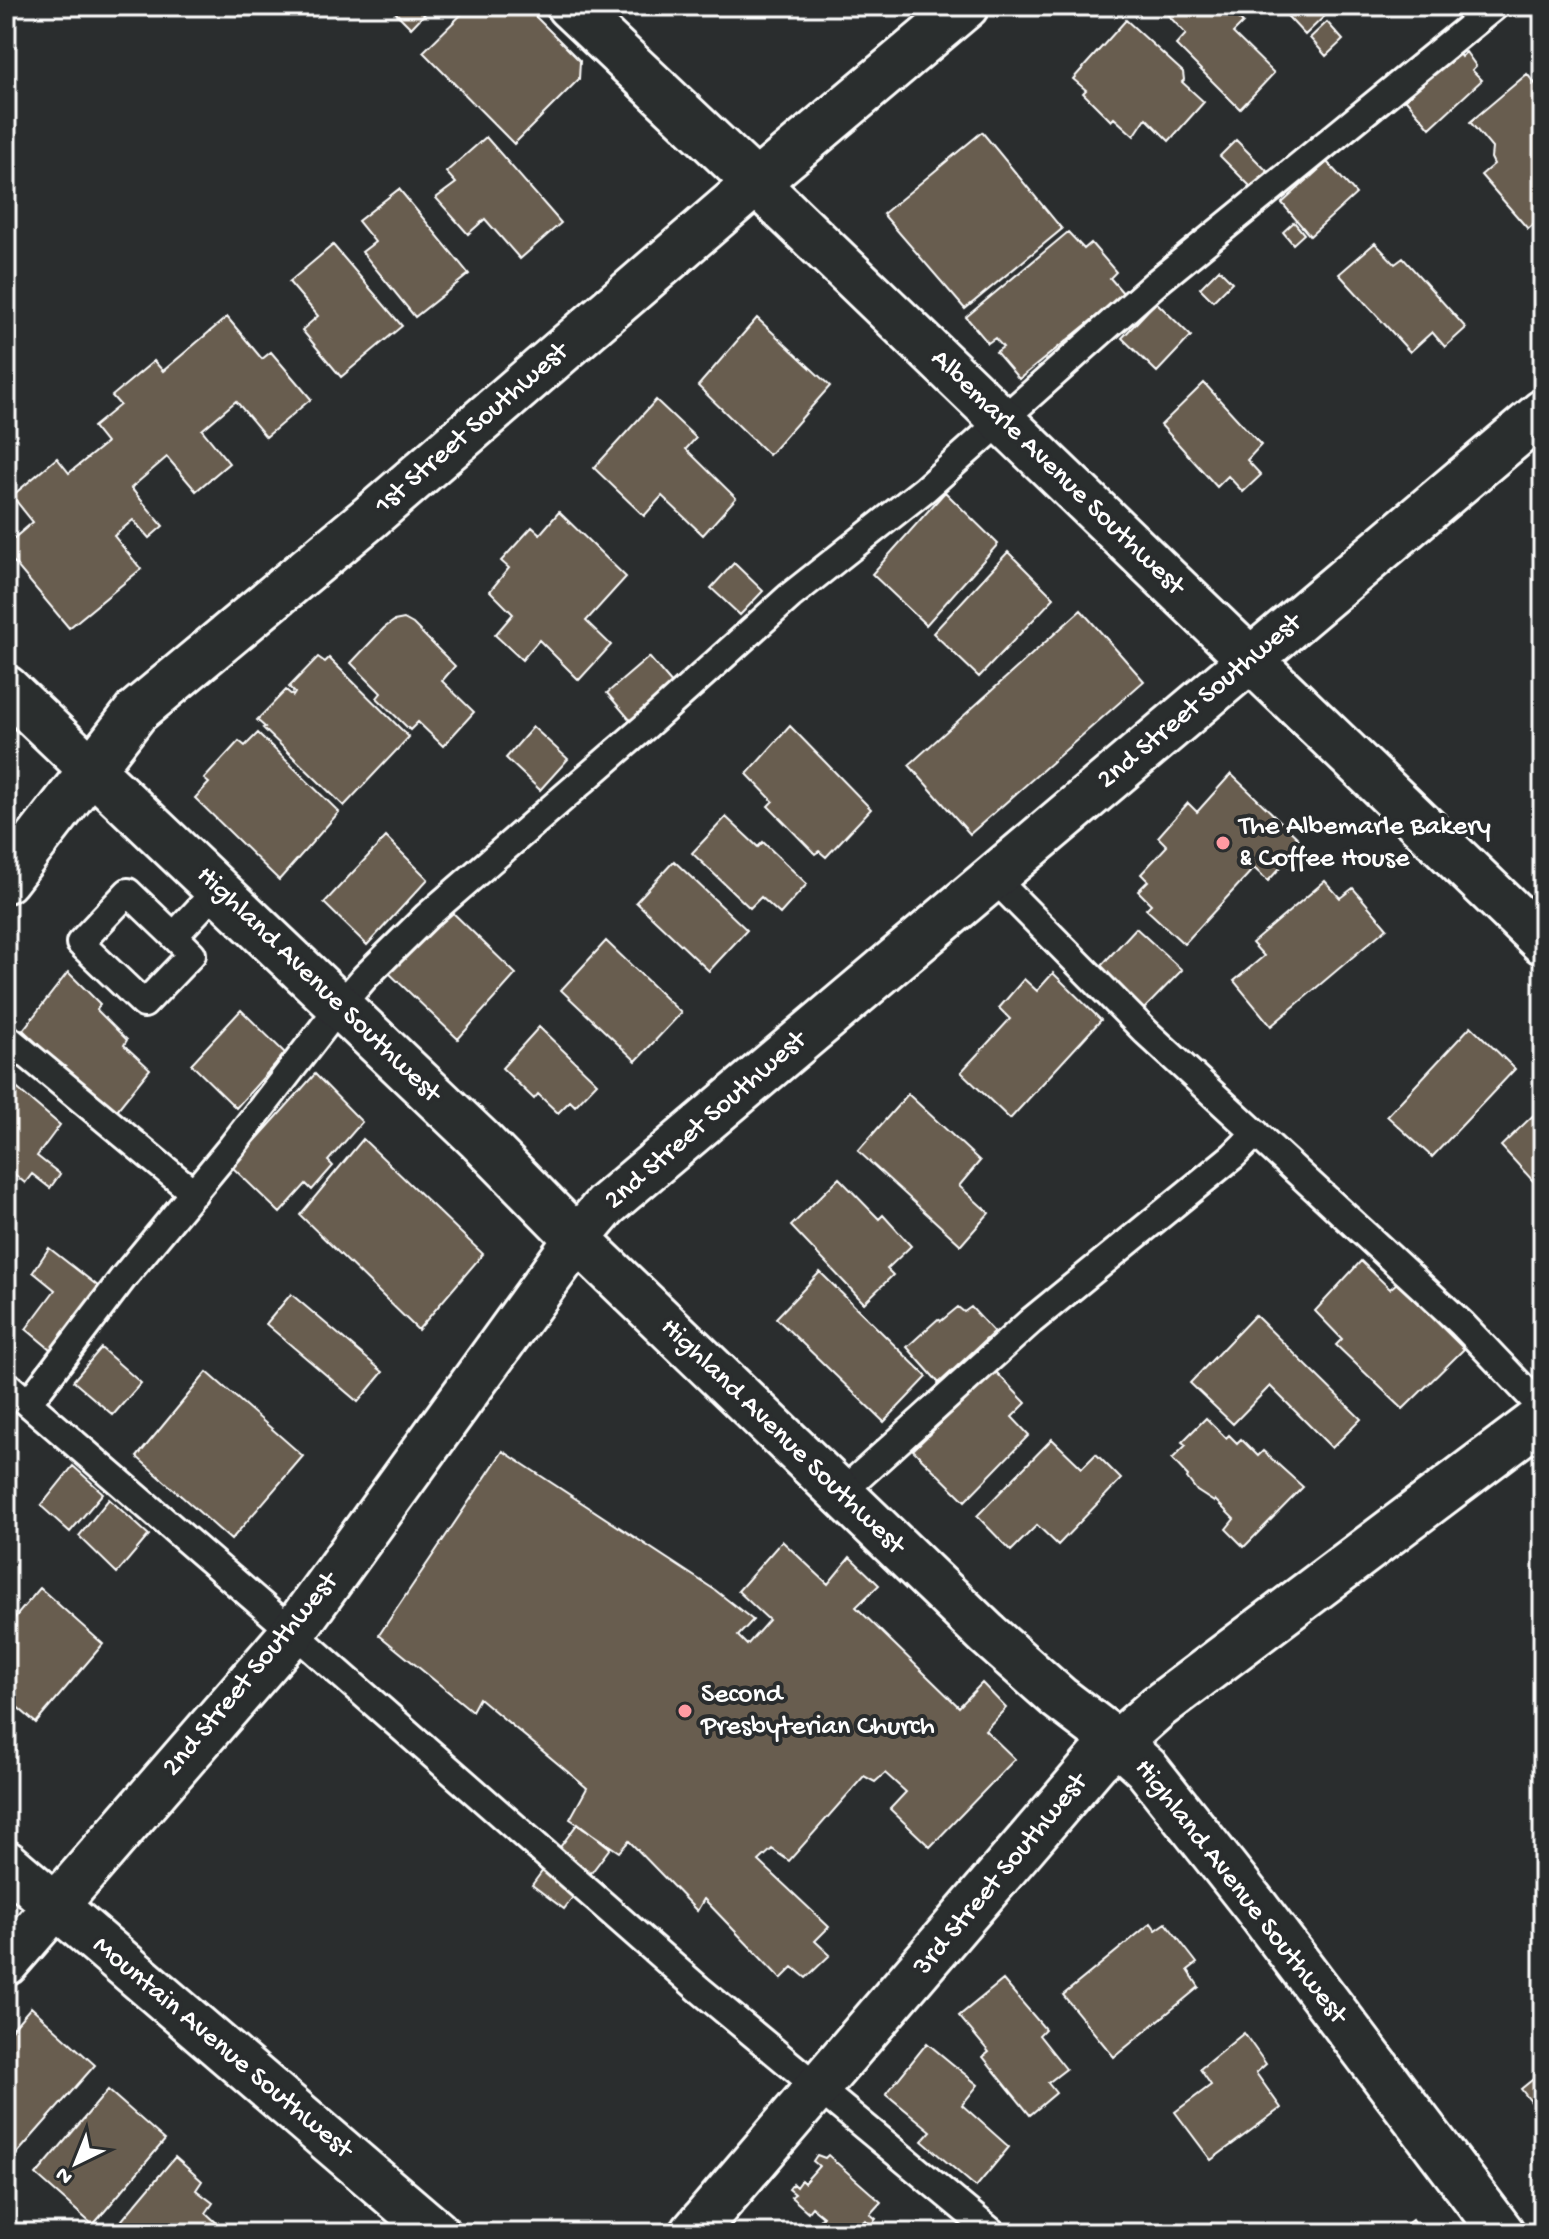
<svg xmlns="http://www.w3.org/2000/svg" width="1549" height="2239" font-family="'Gochi Hand',sans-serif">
<rect width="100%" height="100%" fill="#2a2d2e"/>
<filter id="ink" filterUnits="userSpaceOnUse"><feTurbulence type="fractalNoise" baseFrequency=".0125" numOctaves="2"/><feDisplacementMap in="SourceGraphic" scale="16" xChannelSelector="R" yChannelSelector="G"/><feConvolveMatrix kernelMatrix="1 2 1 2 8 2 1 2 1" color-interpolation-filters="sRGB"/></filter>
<g filter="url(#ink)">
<!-- building -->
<path fill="#685d4f" stroke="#fff" stroke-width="2" d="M389 6H432L411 28Z
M470 6H525L580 61 579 79 514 144 423 52Z
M1173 6H1239L1232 13 1243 23 1233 33 1274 73 1240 109 1176 45 1186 34 1166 13Z
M1278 6H1335L1305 35Z
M1126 20 1183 72 1184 80 1182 82 1204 102 1169 141 1146 118 1134 136 1114 118 1111 121 1083 93 1086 90 1073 79Z
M1327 22 1343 40 1326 56 1310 38Z
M1454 48 1461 57 1466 52 1476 66 1472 70 1482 80 1430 128 1401 94Z
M1527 74 1543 93V232L1535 223 1528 229 1481 175 1494 164 1491 158 1492 148 1470 122Z
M982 132 1062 229 965 309 883 214Z
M486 137 561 223 520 259 485 219 468 234 436 198 456 183 446 172Z
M1236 140 1268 172 1252 188 1220 156Z
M1327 162 1356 194 1310 236 1282 203Z
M399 189 469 274 415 317 362 252 375 242 358 221Z
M1294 222 1304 234 1293 244 1283 232Z
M1068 232 1084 249 1091 243 1116 272 1110 278 1124 294 1019 379 996 352 1003 347 995 338 988 343 966 317Z
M1375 243 1395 264 1403 258 1466 328 1445 347 1432 332 1410 352 1339 274Z
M333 245 402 326 341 377 302 330 318 316 289 282Z
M1219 269 1232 282 1213 301 1200 288Z
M1156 302 1191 336 1157 372 1122 338Z
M227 317 262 359 271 352 311 399 266 437 236 401 202 430 229 463 196 491 167 457 131 488 163 526 149 538 133 520 114 536 141 569 69 628 6 553V545L33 522 12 496 57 458 69 473 106 443 93 427 120 405 112 396 154 361 163 371Z
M757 318 830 386 769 455 698 386Z
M1204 383 1261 445 1247 460 1261 475 1243 492 1228 476 1217 487 1161 425Z
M656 400 696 438 686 449 736 498 703 535 662 496 644 516 594 468Z
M945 492 998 544 926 625 872 574Z
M559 512 626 577 586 621 611 645 579 680 539 640 522 660 495 635 513 614 490 591 509 568 501 561 532 527 540 534Z
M1008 552 1054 598 979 677 933 633Z
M734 563 763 591 740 615 711 588Z
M1081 610 1144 681 970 834 909 765Z
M404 619 413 624 455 666 442 681 474 712 443 746 418 722 410 730 377 698 381 693 351 663 384 628 394 621Z
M318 657 325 662 329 658 409 737 344 806 263 728 265 727 257 720 286 690 293 696 295 693 289 687Z
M649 657 673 685 631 721 607 693Z
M790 726 871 809 826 857 819 851 815 854 768 806 773 801 747 774Z
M533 727 568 759 540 790 506 758Z
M258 733 339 812 279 880 195 798 209 783 204 779 239 741 245 746Z
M1231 774 1303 843 1268 881 1254 868 1184 944 1146 909 1151 904 1138 891 1148 881 1141 874 1167 846 1158 837 1188 803 1197 812Z
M726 817 758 847 763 842 807 884 780 914 761 897 750 908 692 853Z
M386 837 428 879 367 945 324 903Z
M674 861 747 930 709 971 636 902Z
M1325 881 1340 898 1353 888 1387 928 1271 1026 1234 981 1264 956 1252 943Z
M448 908 516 974 458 1039 389 973Z
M1136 928 1182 970 1144 1009 1100 967Z
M606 941 681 1013 636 1061 561 990Z
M68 972 100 1004 97 1010 127 1040 124 1045 150 1069 113 1115 23 1030Z
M1053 973 1101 1020 1010 1119 961 1072 1010 1019 999 1008 1024 979 1037 991Z
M241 1010 285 1053 236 1108 191 1064Z
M1471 1026 1515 1069 1432 1157 1387 1116Z
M539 1027 597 1083 575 1106 570 1101 558 1113 538 1094 534 1099 502 1068Z
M315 1074 362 1122 328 1161 333 1166 312 1190 306 1184 280 1213 232 1167Z
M6 1079 60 1125 37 1156 60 1174 50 1188 32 1174 25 1183 6 1167Z
M908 1094 980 1161 959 1186 989 1213 961 1245 858 1151Z
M1543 1106V1192L1501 1146Z
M363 1139 483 1254 418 1330 300 1215Z
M839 1178 879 1219 883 1215 911 1246 887 1269 893 1275 864 1303 791 1226Z
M49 1248 103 1290 56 1354 26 1329 55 1290 33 1272Z
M1361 1261 1390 1289 1397 1283 1464 1349 1403 1409 1336 1345 1342 1339 1315 1311Z
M820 1272 927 1377 884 1422 776 1318Z
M291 1294 383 1372 358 1402 266 1324Z
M958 1307 964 1312 971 1307 994 1332 939 1383 907 1347 938 1319 941 1321Z
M1255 1315 1361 1419 1332 1448 1270 1386 1233 1424 1190 1383Z
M101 1348 141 1383 113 1415 73 1381Z
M995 1371 1026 1403 1012 1417 1029 1435 965 1501 913 1450Z
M207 1372 303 1456 231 1540 137 1457Z
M1206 1418 1226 1438 1229 1435 1237 1443 1241 1439 1258 1456 1263 1451 1303 1487 1244 1547 1226 1529 1234 1519 1215 1500 1214 1502 1197 1491 1187 1478 1188 1476 1172 1459 1186 1445 1182 1442Z
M1052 1439 1082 1468 1096 1454 1121 1479 1058 1545 1037 1525 1011 1551 977 1516Z
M503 1451 715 1590 753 1620 738 1636 747 1645 769 1620 738 1591 782 1541 828 1584 850 1557 879 1585 856 1607 959 1707 982 1683 1006 1708 985 1730 1015 1759 930 1847 890 1809 906 1792 885 1773 875 1782 864 1776 789 1861 772 1849 759 1861 829 1927 815 1941 830 1955 806 1978 793 1967 781 1979 704 1899 697 1911 629 1841 619 1852 570 1819 587 1788 479 1698 472 1711 379 1635Z
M73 1466 103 1493 70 1532 41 1506Z
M109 1499 149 1535 117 1573 79 1536Z
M40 1588 103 1644 36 1723 16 1706 6 1710V1628Z
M578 1823 610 1848 564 1909 532 1885Z
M1151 1923 1156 1930 1166 1923 1197 1963 1188 1970 1199 1987 1114 2057 1063 1995Z
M1003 1980 1045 2029 1039 2035 1066 2069 1048 2083 1056 2093 1030 2115 983 2057 989 2052 959 2016Z
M31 2007 95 2065 6 2166V2036Z
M1244 2033 1266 2064 1256 2073 1281 2108 1211 2160 1175 2112 1211 2085 1200 2069Z
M927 2043 978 2085 962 2105 1009 2147 976 2187 922 2141 931 2131 886 2094Z
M1543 2071V2117L1521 2089Z
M108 2090 165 2140 93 2225 36 2175Z
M817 2155 825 2158 828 2155 881 2202 870 2214 876 2219 871 2225 865 2220 858 2227 864 2232 863 2233H816L812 2229 823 2216 812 2207 808 2212 791 2197 795 2194 789 2189 793 2184 796 2187 801 2180 804 2183 819 2166 813 2161Z
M175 2157 202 2181 196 2190 213 2203 206 2213 218 2224 210 2233H111Z
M1412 2220 1421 2233H1395Z"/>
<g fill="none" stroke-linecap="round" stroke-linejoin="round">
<defs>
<path id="lane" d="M992 876 1146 1032 1462 1324 1543 1409
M174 936 192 954 144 1004 80 943 128 892 174 936 217 890
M6 1037 194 1193
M6 1384 293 1632 699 1989 993 2233
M28 1403 123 1278 232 1146 340 1006 365 977 427 916 646 726 790 596 925 489 1157 282 1495 6
M841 1493 1031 1321 1233 1156 1256 1133"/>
<path id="street" d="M569 6 756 183 1543 942
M6 688 479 1139 577 1239 987 1634 1059 1698 1117 1742 1146 1768 1255 1906 1502 2233
M6 880 136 712 369 518 756 183 966 6
M6 1863 437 2233
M6 1963 293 1632 577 1239 605 1206 1543 412
M693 2233 1097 1761 1158 1707 1543 1417"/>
</defs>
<!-- lane casing -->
<use href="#lane" stroke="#fff" stroke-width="32"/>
<!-- street casing -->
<use href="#street" stroke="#fff" stroke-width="50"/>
<!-- lane -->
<use href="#lane" stroke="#2a2d2e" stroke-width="26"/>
<!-- street -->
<use href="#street" stroke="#2a2d2e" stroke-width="44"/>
</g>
</g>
<!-- markers -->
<g fill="#ff9aa2" stroke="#2a2d2e" stroke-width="3">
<circle cx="1223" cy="843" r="8"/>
<circle cx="685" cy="1711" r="8"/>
</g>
<g text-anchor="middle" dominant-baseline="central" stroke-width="8" stroke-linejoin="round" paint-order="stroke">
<!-- street labels -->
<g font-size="28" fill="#fff" stroke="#2a2d2e">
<text transform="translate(472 429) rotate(-41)">1st Street Southwest</text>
<text transform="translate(1057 473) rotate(44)">Albemarle Avenue Southwest</text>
<text transform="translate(1200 702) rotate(-40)">2nd Street Southwest</text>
<text transform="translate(318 985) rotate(44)">Highland Avenue Southwest</text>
<text transform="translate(706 1121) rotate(-41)">2nd Street Southwest</text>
<text transform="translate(782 1437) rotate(44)">Highland Avenue Southwest</text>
<text transform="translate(251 1675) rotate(-50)">2nd Street Southwest</text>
<text transform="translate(1001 1875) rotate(-50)">3rd Street Southwest</text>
<text transform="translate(1240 1892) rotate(52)">Highland Avenue Southwest</text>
<text transform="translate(222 2048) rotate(40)">Mountain Avenue Southwest</text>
</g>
<!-- poi labels -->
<g font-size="28" fill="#fff" stroke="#2a2d2e" text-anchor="start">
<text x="1239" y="827">The Albemarle Bakery<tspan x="1239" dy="32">&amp; Coffee House</tspan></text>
<text x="701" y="1695">Second<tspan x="701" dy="32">Presbyterian Church</tspan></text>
</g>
</g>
<!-- margin -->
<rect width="1549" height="2239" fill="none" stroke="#2a2d2e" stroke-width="32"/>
<rect x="16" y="16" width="1517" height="2207" fill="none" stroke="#fff" stroke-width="3" filter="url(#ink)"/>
<!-- north arrow -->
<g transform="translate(76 2163) rotate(223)" stroke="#2a2d2e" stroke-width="6" paint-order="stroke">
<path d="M0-6L14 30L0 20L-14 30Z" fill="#ffffff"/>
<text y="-12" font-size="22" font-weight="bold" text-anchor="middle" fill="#ffffff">N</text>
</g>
</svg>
